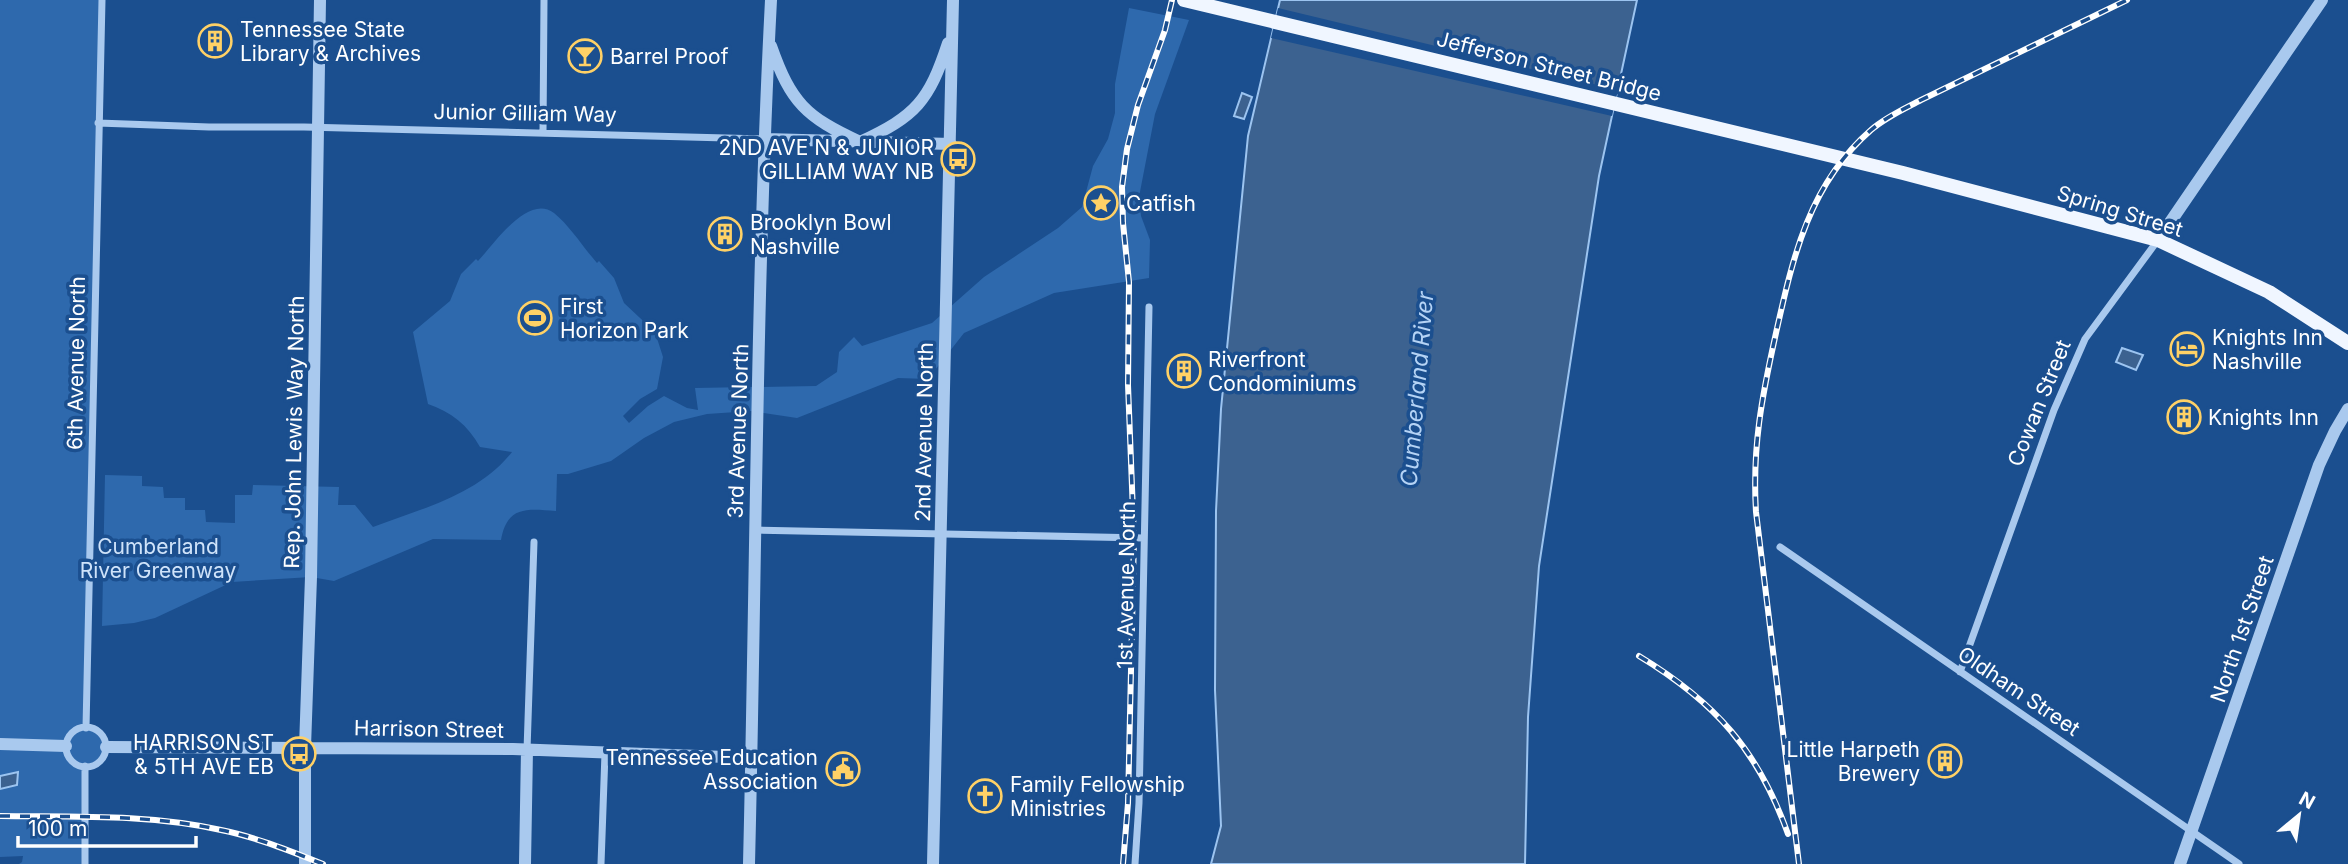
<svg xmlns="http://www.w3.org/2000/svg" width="2348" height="864" font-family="Inter,sans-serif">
<rect width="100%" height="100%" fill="#1b4f8f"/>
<!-- green -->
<path fill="#2e69ad" d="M0 0H102L89 728 102 735 106 750 100 760 85 766V864H19L22 862 23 856 0 857Z
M1129 8 1189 20 1155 114 1139 197 1141 216 1150 240 1149 278 1054 293 964 333 928 379 898 378 797 418 751 411 707 414 674 422 644 438 611 461 568 474H557L556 511C528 509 507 505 501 540L433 539 334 581 311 577 232 582 155 618 134 623 102 626 105 475 142 476V486L163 487 164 498H185V510H205L206 522 235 523V495H252L253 485 339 487 338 505H355L373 527C423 508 478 495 512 452L480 447C468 425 451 412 428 404L413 332 450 301 461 274 476 259 478 261C494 244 528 193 554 213 570 226 583 247 597 263L599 261 614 278 624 303 655 332 663 357 657 389 640 399 623 416 629 423 648 406 664 396 687 408 698 410 695 388 816 386 837 372 839 352 854 337 862 346 932 323 984 277 1058 228 1082 207 1093 166 1108 139 1115 113V84Z"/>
<!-- water -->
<path fill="#3c6290" stroke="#9cc4f0" stroke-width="2" d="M1280 0H1637L1599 176 1539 566 1528 717 1525 864H1211L1221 826 1215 690 1216 511 1221 409 1248 136Z
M1242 93 1252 97 1244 119 1234 116Z
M2122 348 2143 355 2136 370 2116 362Z
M18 772 17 785 0 789V776Z"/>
<!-- pier -->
<path fill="#1b4f8f" d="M1278 8 1618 90 1612 116 1271 38Z"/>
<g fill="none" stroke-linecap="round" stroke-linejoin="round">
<!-- minor -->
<path stroke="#a9c9ee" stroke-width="7" d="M98 123 209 127H304L765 139
M543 133 544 0
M754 530 1144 538
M1780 547 2239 864
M1960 672 2054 410 2085 339 2158 240
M66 747a20 20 0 1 1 40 0a20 20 0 1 1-40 0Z
M86 728 102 0
M527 750 534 542
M85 864V766
M601 864 605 753
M1135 864 1139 803 1149 307"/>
<!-- tertiary -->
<path stroke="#a9c9ee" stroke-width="12" d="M771 46C791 103 806 117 860 142 916 116 929 101 948 43
M765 139 951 144
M2158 240 2322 0
M0 744 66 746
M106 747 513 749 752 758
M305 864V747L311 577 320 0
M525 864 527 750
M749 864C756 576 756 288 771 0
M933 864 953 0
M2180 864 2319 465 2335 431 2348 409"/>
<!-- primary -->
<path stroke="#f0f6ff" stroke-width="14" d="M1184 0 1903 173 2158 240 2269 292 2348 343"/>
<defs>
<path id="rail" d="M1639 656C1715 702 1758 750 1788 834
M0 816C74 817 149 814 221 830 256 837 290 851 323 864
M1123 864 1128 803 1134 538 1128 385 1129 282 1123 223 1122 187 1127 149 1138 105 1165 30 1172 0
M1799 864 1756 512C1752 447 1762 396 1776 333 1793 257 1809 184 1871 130 1886 117 1904 109 1921 100L2127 0"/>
</defs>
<!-- rail casing -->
<use href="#rail" stroke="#fff" stroke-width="6"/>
<!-- rail -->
<use href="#rail" stroke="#1b4f8f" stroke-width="3.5" stroke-dasharray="10" stroke-linecap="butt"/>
</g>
<!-- icons -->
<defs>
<symbol id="building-ring" viewBox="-11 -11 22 22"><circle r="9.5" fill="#1b4f8f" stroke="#ffd166" stroke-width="1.5"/><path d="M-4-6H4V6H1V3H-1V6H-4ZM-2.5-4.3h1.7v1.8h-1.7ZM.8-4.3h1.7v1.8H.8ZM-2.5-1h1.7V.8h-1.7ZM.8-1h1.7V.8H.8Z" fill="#ffd166"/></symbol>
<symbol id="bar-ring" viewBox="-11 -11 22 22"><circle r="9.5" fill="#1b4f8f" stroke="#ffd166" stroke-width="1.5"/><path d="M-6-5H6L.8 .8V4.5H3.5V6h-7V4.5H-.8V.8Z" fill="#ffd166"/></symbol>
<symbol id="bus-ring" viewBox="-11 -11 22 22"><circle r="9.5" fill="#1b4f8f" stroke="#ffd166" stroke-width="1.5"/><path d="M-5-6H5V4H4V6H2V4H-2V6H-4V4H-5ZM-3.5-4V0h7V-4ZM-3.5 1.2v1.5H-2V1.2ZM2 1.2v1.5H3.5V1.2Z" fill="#ffd166"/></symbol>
<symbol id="sight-ring" viewBox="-11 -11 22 22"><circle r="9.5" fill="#1b4f8f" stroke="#ffd166" stroke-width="1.5"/><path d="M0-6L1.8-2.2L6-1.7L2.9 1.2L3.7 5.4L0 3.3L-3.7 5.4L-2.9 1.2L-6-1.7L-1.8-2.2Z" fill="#ffd166"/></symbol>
<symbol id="stadium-ring" viewBox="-11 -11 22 22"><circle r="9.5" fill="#1b4f8f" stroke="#ffd166" stroke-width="1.5"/><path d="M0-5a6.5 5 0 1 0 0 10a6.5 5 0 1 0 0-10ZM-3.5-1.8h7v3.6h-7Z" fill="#ffd166"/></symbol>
<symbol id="hotel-ring" viewBox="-11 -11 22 22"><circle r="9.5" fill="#1b4f8f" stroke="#ffd166" stroke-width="1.5"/><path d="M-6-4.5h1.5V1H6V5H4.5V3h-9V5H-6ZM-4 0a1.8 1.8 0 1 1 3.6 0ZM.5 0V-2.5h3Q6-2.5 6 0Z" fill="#ffd166"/></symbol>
<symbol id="civic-ring" viewBox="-11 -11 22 22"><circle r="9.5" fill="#1b4f8f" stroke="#ffd166" stroke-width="1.5"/><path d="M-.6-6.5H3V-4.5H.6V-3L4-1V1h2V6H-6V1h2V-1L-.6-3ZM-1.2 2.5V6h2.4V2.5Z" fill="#ffd166"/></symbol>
<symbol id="church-ring" viewBox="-11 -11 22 22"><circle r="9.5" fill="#1b4f8f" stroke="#ffd166" stroke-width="1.5"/><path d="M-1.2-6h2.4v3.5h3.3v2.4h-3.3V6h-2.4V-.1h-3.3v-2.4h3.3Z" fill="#ffd166"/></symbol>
</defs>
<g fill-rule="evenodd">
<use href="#building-ring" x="196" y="22" width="38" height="38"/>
<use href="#bar-ring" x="566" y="37" width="38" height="38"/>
<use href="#bus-ring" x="939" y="140" width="38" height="38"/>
<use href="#sight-ring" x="1082" y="184" width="38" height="38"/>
<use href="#building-ring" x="706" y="215" width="38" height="38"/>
<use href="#stadium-ring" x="516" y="299" width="38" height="38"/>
<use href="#hotel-ring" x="2168" y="330" width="38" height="38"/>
<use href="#building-ring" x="1165" y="352" width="38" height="38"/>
<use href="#building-ring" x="2165" y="398" width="38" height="38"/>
<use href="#bus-ring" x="280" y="735" width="38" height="38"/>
<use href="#building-ring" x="1926" y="742" width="38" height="38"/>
<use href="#civic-ring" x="824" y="750" width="38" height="38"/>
<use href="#church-ring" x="966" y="777" width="38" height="38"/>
</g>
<g text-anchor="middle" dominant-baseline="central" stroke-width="7" stroke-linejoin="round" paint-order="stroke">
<!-- poi labels -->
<g font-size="21" fill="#fff" stroke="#1b4f8f" text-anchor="start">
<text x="240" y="29">Tennessee State<tspan x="240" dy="24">Library &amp; Archives</tspan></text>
<text x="610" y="56">Barrel Proof</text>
<text x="934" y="147" text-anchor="end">2ND AVE N &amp; JUNIOR<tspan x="934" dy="24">GILLIAM WAY NB</tspan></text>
<text x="1126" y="203">Catfish</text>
<text x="750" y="222">Brooklyn Bowl<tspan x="750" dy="24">Nashville</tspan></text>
<text x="560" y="306">First<tspan x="560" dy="24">Horizon Park</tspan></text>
<text x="2212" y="337">Knights Inn<tspan x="2212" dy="24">Nashville</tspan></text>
<text x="1208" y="359">Riverfront<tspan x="1208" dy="24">Condominiums</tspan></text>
<text x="2208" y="417">Knights Inn</text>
<text x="274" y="742" text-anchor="end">HARRISON ST<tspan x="274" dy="24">&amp; 5TH AVE EB</tspan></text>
<text x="1920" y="749" text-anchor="end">Little Harpeth<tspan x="1920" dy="24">Brewery</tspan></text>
<text x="818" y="757" text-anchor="end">Tennessee Education<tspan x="818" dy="24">Association</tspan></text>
<text x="1010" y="784">Family Fellowship<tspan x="1010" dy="24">Ministries</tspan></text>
</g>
<!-- street labels -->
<g font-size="21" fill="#fff" stroke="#1b4f8f">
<text transform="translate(1549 66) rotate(14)">Jefferson Street Bridge</text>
<text transform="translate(525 113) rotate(1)">Junior Gilliam Way</text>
<text transform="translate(2120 211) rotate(17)">Spring Street</text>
<text transform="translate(76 363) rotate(-89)">6th Avenue North</text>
<text transform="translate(2039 403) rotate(-68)">Cowan Street</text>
<text transform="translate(738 431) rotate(-88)">3rd Avenue North</text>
<text transform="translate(294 432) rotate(-89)">Rep. John Lewis Way North</text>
<text transform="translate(924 432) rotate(-89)">2nd Avenue North</text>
<text transform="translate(1126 585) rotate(-89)">1st Avenue North</text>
<text transform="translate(2242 629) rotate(-71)">North 1st Street</text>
<text transform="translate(2019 691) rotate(34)">Oldham Street</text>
<text transform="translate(429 729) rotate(1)">Harrison Street</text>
</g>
<!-- park labels -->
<g font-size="21" fill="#cfe3fa" stroke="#1b4f8f">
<text x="158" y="546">Cumberland<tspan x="158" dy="24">River Greenway</tspan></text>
</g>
<!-- water labels -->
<g font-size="23" font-style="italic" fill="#b5d3f5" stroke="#1b4f8f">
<text transform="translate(1417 389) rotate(-85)">Cumberland River</text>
</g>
</g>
<!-- north arrow -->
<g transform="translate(2299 815) rotate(29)" stroke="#1b4f8f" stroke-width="5" paint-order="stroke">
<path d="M0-5L12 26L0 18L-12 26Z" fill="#ffffff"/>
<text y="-10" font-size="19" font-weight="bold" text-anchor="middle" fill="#ffffff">N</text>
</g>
<!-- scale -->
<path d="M18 836v10h178v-10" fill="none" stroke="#ffffff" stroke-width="3.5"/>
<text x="28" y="836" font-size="21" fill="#ffffff" stroke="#1b4f8f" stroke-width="5" paint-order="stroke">100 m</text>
</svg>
